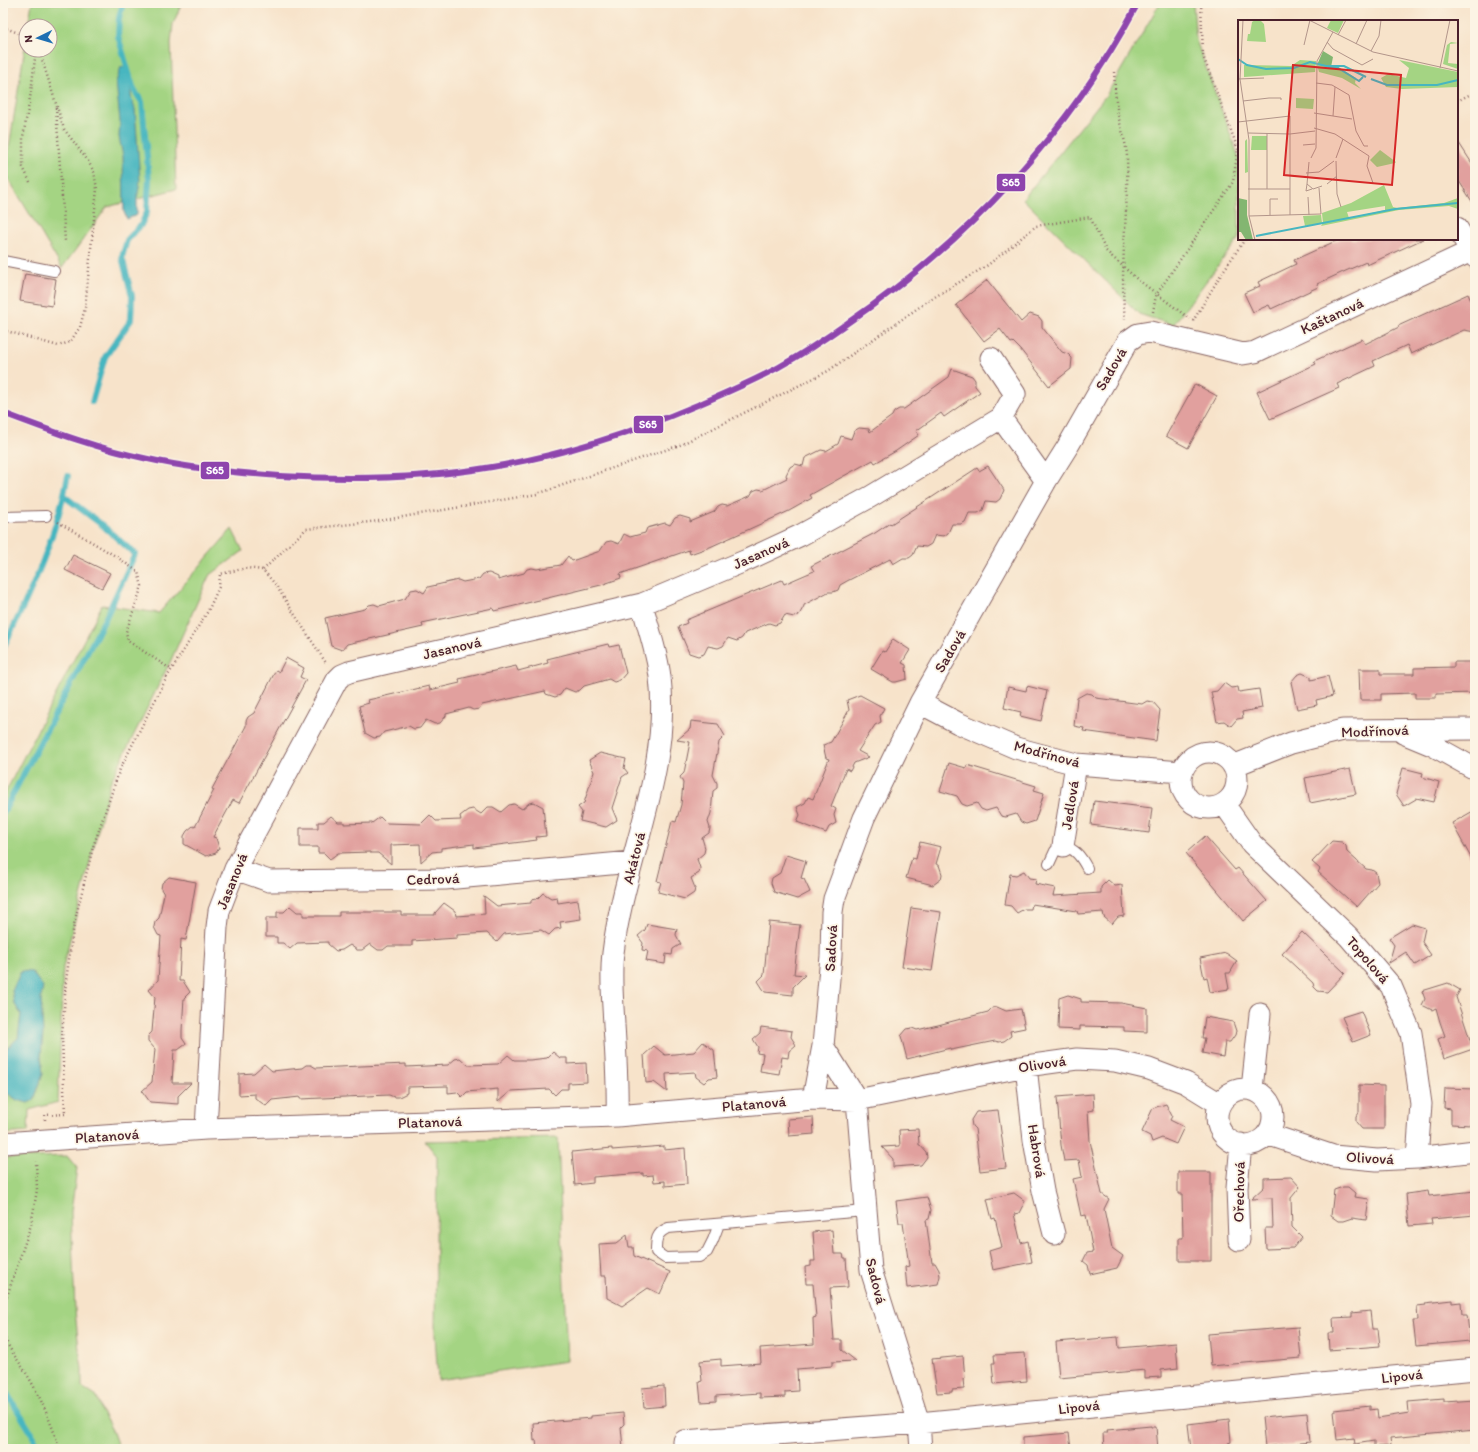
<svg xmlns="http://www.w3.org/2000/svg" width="1478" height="1452" font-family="Itim,sans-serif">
<rect width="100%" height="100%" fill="#fcf5e5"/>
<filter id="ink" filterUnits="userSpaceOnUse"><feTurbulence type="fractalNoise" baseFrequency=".025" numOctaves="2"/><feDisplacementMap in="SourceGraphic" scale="8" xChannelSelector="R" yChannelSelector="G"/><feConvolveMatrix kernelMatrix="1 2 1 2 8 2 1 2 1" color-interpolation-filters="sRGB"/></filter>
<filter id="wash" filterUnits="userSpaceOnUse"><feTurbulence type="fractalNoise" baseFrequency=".012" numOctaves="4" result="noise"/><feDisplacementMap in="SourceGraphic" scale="16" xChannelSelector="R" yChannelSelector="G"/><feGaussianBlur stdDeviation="0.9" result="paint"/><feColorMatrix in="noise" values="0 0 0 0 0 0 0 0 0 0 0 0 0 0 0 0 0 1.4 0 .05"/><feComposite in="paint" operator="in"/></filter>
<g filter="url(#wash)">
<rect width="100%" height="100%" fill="#f7e3ca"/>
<!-- green -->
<path fill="#a4d483" stroke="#777a57" d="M32 3H182L173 24 171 43 176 189 107 207 62 268 5 173 26 40V50H50V26H28Z
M1160 3H1193L1196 40 1239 158V238L1173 325 1139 314 1023 199 1107 94Z
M232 529 243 551 209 576 171 660 110 783 63 967 58 1102 29 1110 28 1132 3 1134V797L102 605 159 613Z
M558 1138 567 1361 438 1380 435 1335 437 1156 425 1141Z
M67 1156 77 1168 71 1212 75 1310 79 1350 82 1369V1387L97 1397 102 1412 112 1430 119 1449H3V1158Z"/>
<!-- water -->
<path fill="#47b6c0" stroke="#486a76" d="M121 67H127L131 81V96L135 109 140 181 137 199V215L127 219 124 212 123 156 119 137 120 121 116 82Z
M21 971 32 972 43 987 41 998 43 1034 41 1056 43 1074 34 1100 28 1103 17 1100 4 1091 3 1088V1058L6 1049 18 1038 21 1014 14 1003 12 991Z"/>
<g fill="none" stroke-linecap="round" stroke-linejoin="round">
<!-- stream -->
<path stroke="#47b6c0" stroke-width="6" d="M92 402 105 357 131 320 132 296 122 257 127 240 141 225 147 212 149 180 142 102 134 90 118 36 119 18 123 3
M3 648C31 593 56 537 68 476
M3 813 106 617 135 554 101 524 64 496
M3 1387 34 1437 36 1449"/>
</g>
<g id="blocks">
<!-- building -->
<path fill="#e1a09e" d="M1457 140 1475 168V206L1457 178Z
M1340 239H1423L1367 265 1366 262 1341 273 1317 284 1318 287 1271 309 1269 305 1253 312 1244 293 1260 286 1258 282 1296 264 1294 260Z
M25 274 56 279 52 306 20 301Z
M987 280 1021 322 1030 314 1039 317 1042 321V327L1062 352 1068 354 1072 358 1071 369 1049 386 1020 349 1013 342 1011 343 1000 329 984 341 956 305Z
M1468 294 1475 310V332L1464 330 1411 354 1407 345 1373 361 1375 366 1337 384 1339 388 1270 419 1257 392 1316 364 1314 361 1362 339 1365 344 1399 327 1398 326Z
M952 369 972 376 975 380V386L980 392 944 417 941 413 916 431 919 435 896 451 875 463 873 460 842 477 810 495 812 498 789 511 710 547 690 554 689 550 620 574 621 578 601 585 494 611 493 608 422 623 423 627 347 644 342 650 331 646 325 618 365 609 369 605 374 604 379 606 405 599 411 590 417 589 424 593 428 587 458 580 463 582 479 579 483 574 489 573 498 577V580L524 573 527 569 532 568 537 569 561 565 568 556 572 561 600 551 606 542 611 541 619 544 624 534 630 537 645 533 647 528 665 523 670 525 675 518 680 516 690 519V522L714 512 718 507 722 505 727 506 750 496 753 491 758 489 763 490 787 478 786 475 790 467 795 464 803 466 805 458 821 450 826 451 838 444 841 436 851 439 854 431 859 428 869 429 870 432 892 416 894 412 899 409H904L949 377Z
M1195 384 1217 396 1188 448 1166 436Z
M988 466 1004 490 1000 499 996 502 986 501 983 510 978 513H969L965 522 961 524H952L948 533 944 536 935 535 931 544 926 547 917 546 913 555 909 558H903L893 564 890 559 847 581 840 585 838 590 833 592H828L804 605V606L799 615 794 617 785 615 780 623 775 625 769 623 745 633 742 638 737 641 728 638 723 646 718 648 708 646 704 654 698 656 689 653 678 627 687 623 686 620 782 580 784 584 814 571 811 566 875 533 890 523 891 524 977 468 979 471Z
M73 555 110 573 102 588 65 570Z
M893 639 910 650 902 663 906 665 907 679 896 682H893L871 669 882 651 885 652Z
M608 644 609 647 619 645 626 673 620 680 614 682 609 679 584 686 580 690 575 692 565 688 560 695 555 697 546 694 545 691 482 705 479 709 473 710 469 708 446 714V716L440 723 435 724 426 720 420 728 414 729 409 726 384 732 380 737 374 738 365 733 359 706 369 703 368 700 429 686 430 690 460 683 459 679 516 666 518 671 548 663 547 659Z
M286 658 304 668 300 677 306 680 239 803 233 800 213 837 216 838 219 848 216 853 206 856 184 844V836L187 831 193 826 195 827 214 790 212 789 246 726V721L248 717 254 713 276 670 279 672Z
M1454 662H1475V693L1436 694V698H1415V693L1381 694V700H1360L1359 669H1380V674H1414V668L1454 667Z
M1302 673 1311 677V680L1328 676 1333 696 1316 700 1317 705 1297 709 1291 682 1297 675Z
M1224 683 1231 688 1238 687 1239 692 1259 689 1262 708 1242 712 1243 718 1237 719 1231 726 1224 721 1217 722 1211 692 1217 691Z
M1027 686 1047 691 1041 721 1020 716 1021 712 1004 708 1008 687 1026 691Z
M1086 693 1092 694 1096 698 1142 704 1147 701 1153 702 1160 710 1156 741 1083 731 1084 728 1074 726 1077 698Z
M860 695 884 708 880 716 881 722 875 725 858 751 869 757 854 763 850 771 846 769 831 806 836 809 834 815 836 823 829 827 826 833 797 822 800 815 797 807 805 803 808 797 813 799 829 759 826 758 823 745 831 742 849 710 847 700Z
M691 721 718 724 725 736 719 742 713 775 717 783V788L713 791 711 813 708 822 710 828 709 833 702 838 705 848 704 853 697 859 700 868 699 873 691 878 695 888 694 893 685 899 658 892 661 882 657 881 672 821 676 822 681 805 683 783 680 777 684 773 690 742 677 740 690 729Z
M600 753 626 759 624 768 628 773 622 777 612 808 617 820 606 827 580 821 582 812 578 807 584 803 594 772 589 760Z
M949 763 966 768 967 765 1036 786 1034 790 1044 793 1035 821 1026 824 1021 822 1016 814 1006 817 1001 816 996 808 986 811 981 809 977 803 967 806 962 804 957 796 940 791Z
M1403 768 1423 773 1422 777 1439 782 1434 802 1416 798V799L1404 806 1396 794Z
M1350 769 1356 794 1310 803 1305 778Z
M1094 801 1152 808 1149 833 1091 825Z
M534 802 543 807 546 836 536 837 537 840 474 848V844L441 848V851L432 852 421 862 420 844 391 845V864L378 853H370V852L338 853 330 859 324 853H318V847H300V828H318V822H324L331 816 338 822H344V824L372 823 380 817 386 823 421 824 430 815 436 821 461 820 460 816 468 810 473 809 481 814 488 807H493L501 812 509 805 514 804 522 809 529 803Z
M1475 810V865L1452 823Z
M1205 836 1235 870 1238 868 1267 901 1243 921 1186 853Z
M1332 841 1342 842 1346 846 1347 852 1366 869 1372 870 1376 873 1378 883 1357 907 1318 872 1320 869 1312 862Z
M920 842 941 847 936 864 939 865 942 874 941 879 933 885 906 878 912 858 916 859Z
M786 855 806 861 801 878 804 879 810 892 797 899 774 892 771 883 772 878 780 873Z
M1024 871 1029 878 1036 879 1035 884 1055 888 1053 896 1101 893V887L1108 880 1115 886 1122 885 1124 916 1118 917 1112 924 1104 917 1103 912 1078 914 1077 911 1032 904 1031 909H1024L1017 913 1011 906 1005 905 1010 874 1016 875Z
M169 877 196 882 186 940 181 939 179 981H183L190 992 184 998 182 1030V1038L186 1044 178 1050H174L172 1083H191L178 1096V1104L150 1102 142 1091 152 1082 155 1049 148 1041V1036L152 1032 155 997 149 990 158 980 161 936 158 935 154 927 155 922 159 918 164 894 161 889 162 883Z
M543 893 551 898 557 897 558 903 578 900 581 919 560 922 561 928 555 929 549 935 541 930 504 934 497 942 487 933 457 935V938L412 941V946H388L383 950H378L370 944 362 950H357L350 945 342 950 336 951 328 944V942L297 943 290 949 283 943H277V937H266V918H277V912H284L290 906 297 912H303V916H339V912H401V915H435V913L444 903 455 911 456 916 485 914 484 896 497 906 531 903V900L537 899Z
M911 908 941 912 932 971 902 967Z
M769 922 800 925 794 974 805 975 793 987V995L765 992 758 981 764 975Z
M647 924 677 929 676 935 681 944 673 949 672 955 666 954 665 964 646 961 648 951 642 950 643 943 638 936 645 930Z
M1412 924 1425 928 1422 942 1431 955 1415 965 1406 952 1389 963 1394 945 1389 938Z
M1302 932 1345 973 1327 992 1318 991 1314 987 1313 983 1282 954Z
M1226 953 1237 961 1230 973H1226L1229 989 1210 992 1207 977 1204 978 1200 958Z
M1448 983 1460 990 1456 997 1473 1049 1444 1059 1438 1039 1445 1036 1440 1022 1436 1008 1432 1010 1422 1005 1425 999 1422 991Z
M1068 995 1081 999V1002L1121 1003 1147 1008V1032L1124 1031V1027L1080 1026V1030L1058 1029 1059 998Z
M997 1007 1006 1011 1021 1009 1025 1028 1010 1031 1011 1036 1004 1041 999 1042 995 1041 951 1050 950 1048 907 1059 901 1036 907 1029 912 1028 917 1030 938 1025 988 1012 992 1008Z
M1361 1011 1371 1035 1353 1042 1342 1017Z
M1205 1017 1233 1022 1236 1031 1235 1035 1230 1042H1225L1223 1057 1202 1053 1205 1038H1202Z
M761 1027 792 1031 791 1037 796 1045 789 1051 788 1058 782 1057 779 1074 760 1071 763 1054 757 1053 758 1047 753 1039 760 1033Z
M703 1042 714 1050 717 1077 709 1078 704 1083 696 1077 695 1072 666 1074 667 1092 654 1082 646 1083 644 1055 654 1046 665 1055 694 1052Z
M553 1052 560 1058H567V1064L586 1063 587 1082 568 1083V1089H561L555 1095 549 1089 511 1091 498 1102V1089L467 1092 462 1097 457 1092 448 1093V1086L407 1087V1093L399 1097H394L389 1095 300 1099V1097L272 1100 266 1106 255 1098V1094L239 1095V1074L254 1073 264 1064 272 1071 302 1068 306 1065H311L316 1068 406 1064V1067L448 1065 455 1059 460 1058 468 1065 498 1064 508 1055 514 1060H530L547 1058Z
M1359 1085 1384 1086V1129H1362L1356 1122V1116L1359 1112Z
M1445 1088 1475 1089V1109H1472L1471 1125 1451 1124V1109L1444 1108Z
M1093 1094 1094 1110 1088 1111 1090 1141 1102 1194 1109 1199 1104 1209 1112 1248 1123 1256 1117 1268 1090 1274 1088 1265 1083 1261 1087 1253 1093 1252 1086 1215 1081 1216 1073 1179 1082 1177 1079 1160 1064 1161 1061 1145 1057 1097Z
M1166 1104 1172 1116 1170 1120 1184 1127 1176 1144 1162 1138 1152 1142 1150 1136 1142 1132 1153 1108Z
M998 1110 1006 1168 980 1171 976 1136 975 1129 972 1126 971 1120 976 1112Z
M813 1117 814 1134 789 1136 788 1119Z
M918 1129 919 1145H920L926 1152 927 1157 921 1165 893 1167V1159L882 1147 900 1146 899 1130Z
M664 1146V1150L685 1148 687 1184 665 1186V1181L654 1182 653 1175 643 1176V1173L593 1177V1183L575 1185 572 1152 612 1148V1150Z
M1178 1172H1211V1261H1179V1238H1183L1182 1194H1178Z
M1291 1177 1300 1187 1291 1198 1292 1227 1302 1237 1293 1248 1266 1249 1265 1228H1273L1272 1198 1251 1199 1264 1187V1178Z
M1343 1187H1348L1355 1193 1354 1197 1369 1199 1366 1220 1352 1218 1343 1221H1338L1331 1216 1334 1190Z
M1428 1191 1429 1196 1475 1191V1215L1431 1219 1432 1224 1409 1226 1406 1194Z
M1014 1193 1025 1201 1019 1213 1014 1214 1021 1243 1028 1241 1032 1262 993 1270 989 1251 1002 1247 995 1218 992 1219 987 1199Z
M927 1197 931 1210 929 1219 926 1220 932 1263H935L939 1270 940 1276 938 1284 907 1288 905 1267 909 1266 903 1223H899L896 1201Z
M832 1230 834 1254H843L844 1258H846L848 1287 830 1288 834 1340H842V1350L856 1361 832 1362V1366L797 1369 798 1391 785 1392V1397L760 1398V1393L716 1396V1401L701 1402 699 1382 702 1381 700 1361 721 1359V1366L761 1363 760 1348 814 1344 813 1318 816 1317 813 1284H806L805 1267 811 1266V1261H815L813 1232Z
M627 1235 629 1247H633L634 1256 670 1272 660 1294 648 1288 622 1306 607 1298 606 1276H601L599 1244 617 1243Z
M1452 1300V1303L1461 1302 1462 1315H1467L1470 1341 1416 1346 1413 1320H1418L1417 1306 1426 1305 1425 1303Z
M1370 1311 1372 1329H1378L1380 1346 1329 1350 1328 1333H1334L1333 1318 1352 1317V1313Z
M1298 1327 1301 1358 1211 1366 1208 1334Z
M1118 1337 1119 1348 1176 1343 1178 1368 1161 1370V1377L1145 1378V1370L1059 1378 1056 1342Z
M1025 1353 1027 1381 994 1384 992 1363H995L994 1355Z
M963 1356 965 1379H963L964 1389 952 1390V1392L937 1393 932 1359Z
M664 1386 665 1406 644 1408 642 1388Z
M1444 1399V1402L1475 1400V1430L1390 1438 1391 1446 1374 1447V1441L1355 1444 1354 1438 1337 1440 1334 1410 1370 1406V1410L1377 1409 1378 1418 1409 1413 1408 1402Z
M623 1413 624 1424 621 1427 623 1448 537 1449 536 1440 534 1441 533 1423 591 1418V1416Z
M1307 1413 1310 1442 1265 1447 1262 1417Z
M1229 1419 1231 1442 1228 1443 1229 1447 1217 1449H1191L1188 1424Z
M1151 1426V1427H1156L1158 1449H1104L1103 1433H1108L1107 1430Z
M1069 1433 1071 1449H1023V1437Z"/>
</g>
</g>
<g filter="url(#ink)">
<use href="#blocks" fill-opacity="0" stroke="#876463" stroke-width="1"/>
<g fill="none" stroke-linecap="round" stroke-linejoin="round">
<defs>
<path id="service" d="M3 261 54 271
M3 517 46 516
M1049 864 1055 851 1063 846C1076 849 1081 857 1087 868
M719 1224 713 1240 707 1252 699 1257 665 1258 656 1252C656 1240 656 1233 668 1228L865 1211"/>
<path id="minor" d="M1457 228 1475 257
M1001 418 1046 481
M920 703 958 723 1016 748 1076 764 1182 772
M1403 733 1432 745 1475 769
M1181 780a28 28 0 1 1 56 0a28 28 0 1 1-56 0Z
M1233 766 1291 743 1343 730 1475 729
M1224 804 1252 844 1349 937 1391 986 1411 1033 1421 1104 1417 1158
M1063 846 1076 764
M235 869 269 881 445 879 632 862
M823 1046 857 1100 871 1270 919 1423 921 1449
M1026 1066 1034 1140 1043 1191 1054 1234
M1252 1089 1260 1014
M1217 1117a28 28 0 1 1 56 0a28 28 0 1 1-56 0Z
M813 1099 823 1046 831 956 832 912 834 899 864 818 920 703 1046 481 1068 446 1128 341 1138 334 1150 332 1243 354 1255 352 1471 251
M617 1116C618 1085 616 1056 614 1025 613 1001 610 977 613 953 624 860 671 772 660 677 657 652 648 628 642 604
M206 1129 217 927 219 911 235 869 337 680 342 675 349 672 642 604 747 560 801 535 870 497 1001 418 1015 394 991 358
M1267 1134 1333 1156 1377 1160 1417 1158 1475 1151
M3 1143 206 1129 617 1116 813 1099 857 1100 1026 1066 1077 1059 1115 1061 1149 1069 1186 1083 1220 1104
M1239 1240 1237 1188 1241 1144
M684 1449V1441L919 1423 1475 1369"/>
</defs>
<!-- service casing -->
<use href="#service" stroke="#876463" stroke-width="12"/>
<!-- minor casing -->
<use href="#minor" stroke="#876463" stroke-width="23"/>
<!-- path -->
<path stroke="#876463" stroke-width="2.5" stroke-dasharray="1 3" stroke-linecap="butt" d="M1201 3 1203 56 1239 152
M3 27 26 36
M1114 72C1115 84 1115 96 1117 108 1119 124 1126 140 1127 156 1129 210 1119 265 1125 319
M1457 101 1475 92
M56 108 65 241
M30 182 23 167V137L31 92 36 50
M1153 312 1156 295 1233 182 1238 149
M1193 321 1222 273 1245 239
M3 330 58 346 70 342 80 327 85 308 97 189 94 172 88 161 64 129 39 50
M58 522 117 557 138 572 142 586 126 632 128 641 172 670
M263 570 306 529 379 521 537 494 680 445 828 371 928 301 988 265 1036 226 1090 217 1106 251 1137 279 1190 319
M45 1120V1115L65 1114 62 1037 66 981 74 924 93 847 120 769 167 677 208 611 219 587 220 574 247 568 263 570 275 584 326 663
M3 1308 31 1225 37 1190 36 1161
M3 1331C6 1347 18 1359 26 1373 41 1397 51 1423 60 1449"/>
<!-- service -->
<use href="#service" stroke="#fff" stroke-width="10"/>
<!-- minor -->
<use href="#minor" stroke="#fff" stroke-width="21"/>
<defs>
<path id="rail-1" d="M3 413C51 431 98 449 148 459 192 469 236 473 280 476 351 480 422 479 492 467 562 455 629 434 695 406 723 394 752 382 779 367 802 354 825 339 846 324 968 241 1069 133 1138 3"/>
</defs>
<!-- rail-1 casing -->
<use href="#rail-1" stroke="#fcf5e5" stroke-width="9"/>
<!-- rail-1 -->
<use href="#rail-1" stroke="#8e44ad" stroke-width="6"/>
</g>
</g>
<g text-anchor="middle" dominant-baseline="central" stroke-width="3.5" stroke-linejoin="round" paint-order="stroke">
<!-- street labels -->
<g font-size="15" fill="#4a1f2b" stroke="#fcf5e5">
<text transform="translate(1332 316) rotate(-25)">Kaštanová</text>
<text transform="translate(1111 369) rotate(-60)">Sadová</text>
<text transform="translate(761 553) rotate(-24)">Jasanová</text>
<text transform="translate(452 648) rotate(-13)">Jasanová</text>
<text transform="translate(950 651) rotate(-60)">Sadová</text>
<text transform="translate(1375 731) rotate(-2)">Modřínová</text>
<text transform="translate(1047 754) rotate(15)">Modřínová</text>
<text transform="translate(1070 805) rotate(-81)">Jedlová</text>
<text transform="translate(634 858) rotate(-76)">Akátová</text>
<text transform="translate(433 879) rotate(-2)">Cedrová</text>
<text transform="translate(232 881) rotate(-68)">Jasanová</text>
<text transform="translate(831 948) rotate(-87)">Sadová</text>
<text transform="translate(1368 960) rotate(49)">Topolová</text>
<text transform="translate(1042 1064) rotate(-9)">Olivová</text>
<text transform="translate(754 1104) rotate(-5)">Platanová</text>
<text transform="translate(430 1122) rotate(-2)">Platanová</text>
<text transform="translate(107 1136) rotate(-4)">Platanová</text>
<text transform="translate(1037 1151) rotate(81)">Habrová</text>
<text transform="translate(1370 1158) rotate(3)">Olivová</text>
<text transform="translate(1239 1192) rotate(-89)">Ořechová</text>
<text transform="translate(876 1281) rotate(76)">Sadová</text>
<text transform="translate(1402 1376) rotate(-6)">Lipová</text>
<text transform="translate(1079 1407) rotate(-6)">Lipová</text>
</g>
</g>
<!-- overview -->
<g transform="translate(1238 20)">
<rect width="220" height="220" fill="#f7e3ca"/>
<path d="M17 0H22L26 4 28 22 9 21 10 14H12L14 2ZM93 0H106L100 13 89 8ZM213 22 220 23 212 24 210 43 220 44V49L205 44 209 25ZM62 40 78 41 77 52 6 57V45L53 46ZM161 40 220 52V67L164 69 148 67 143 58 150 54 168 58 171 48ZM79 45 100 47 118 58 117 63 123 69 104 58 81 52ZM58 78 76 79 75 89 58 88ZM14 116H29V130H13ZM9 119 10 152 7 153V121ZM142 130 158 142 157 143 139 147 132 140ZM146 165 155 187 159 188 206 183 220 178V189L211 186 161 190 83 206 85 203 84 193 113 183ZM147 186V190L111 198 109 192ZM83 195 84 203 67 206 65 196Z" fill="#a4d483" fill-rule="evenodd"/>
<path d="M85 31 95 37 93 47 79 45ZM0 178 9 180V195L15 220H8L3 212H0Z" fill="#83b671"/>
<path fill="none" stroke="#47b6c0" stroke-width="2" d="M0 39 9 45 28 49 56 48 72 42 88 46H106L128 57M90 47 100 48 121 61 125 57M133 59 149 65H199L220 60M18 216 157 189 220 183"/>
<path fill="none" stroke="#b2958a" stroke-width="1" d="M5 0 2 59 11 120V196L17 220M71 0 135 32 220 51M100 15 108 0M89 22 95 29 124 45 135 39M118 24 129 0M66 25 72 0M133 31 141 16 143 0M202 48 212 0M0 59 26 58M78 63 94 65 111 75 118 111 126 126H130M5 81 31 78H43V80M76 93 114 99M95 96 97 67M0 102 52 96V195M76 108 97 114 131 136 129 146 135 163M10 113 52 114 77 111M65 125 77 124M73 138 78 128 79 41 95 12M98 138 105 119M98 141 99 174 103 187M71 142 69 164 75 169 84 166M68 153 81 152 96 141M69 164 68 171 74 169M89 164 99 156M10 169H52M29 169V113M70 177 71 195M32 195V179H40M11 196 83 194 81 168"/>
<path fill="#d62828" fill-opacity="0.15" stroke="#d62828" stroke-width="2" d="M55 45 163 55 154 165 46 155Z"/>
<rect width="220" height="220" fill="none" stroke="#4a1f2b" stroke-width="2"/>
</g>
<g stroke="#fcf5e5" stroke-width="1.5">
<rect x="996" y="173" width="30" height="19" rx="4" fill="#8e44ad"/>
<rect x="633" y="415" width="31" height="19" rx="4" fill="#8e44ad"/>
<rect x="200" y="461" width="30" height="19" rx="4" fill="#8e44ad"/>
</g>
<g font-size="11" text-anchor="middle" font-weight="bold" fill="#fff">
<text x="1011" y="186">S65</text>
<text x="648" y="428">S65</text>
<text x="215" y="474">S65</text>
</g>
<!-- margin -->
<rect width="1478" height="1452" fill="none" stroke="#fcf5e5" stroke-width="16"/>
<!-- north arrow -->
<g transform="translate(38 38) rotate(265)"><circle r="19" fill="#fcf5e5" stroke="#b59f9b"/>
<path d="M0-3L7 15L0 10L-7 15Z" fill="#1f6fb2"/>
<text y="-6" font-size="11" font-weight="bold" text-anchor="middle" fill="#4a1f2b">N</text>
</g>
</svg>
